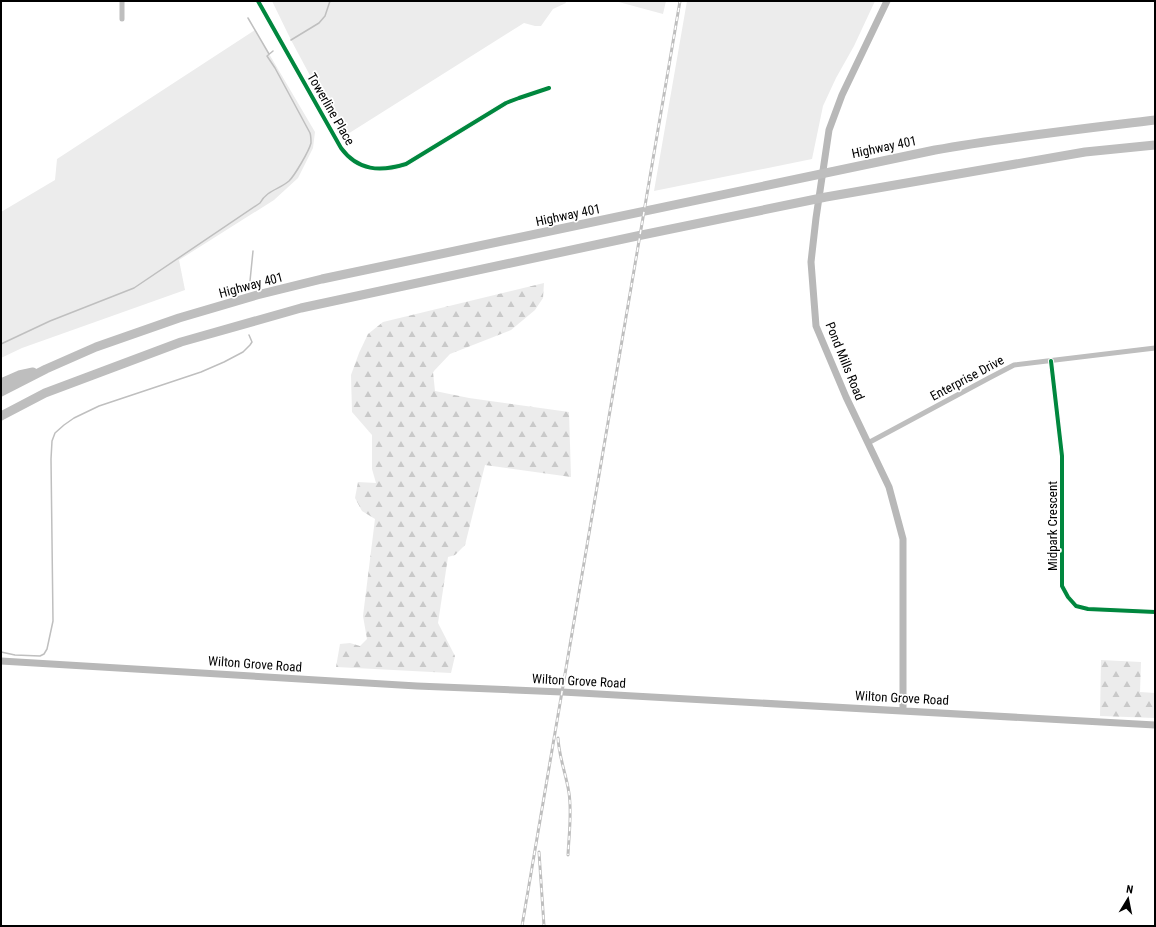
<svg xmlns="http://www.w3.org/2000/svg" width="1156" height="927" font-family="'Roboto Condensed',sans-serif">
<defs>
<pattern id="forest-firs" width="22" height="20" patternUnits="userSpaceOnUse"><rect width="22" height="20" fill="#ececec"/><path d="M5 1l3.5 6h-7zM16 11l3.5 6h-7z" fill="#c9c9c9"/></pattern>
</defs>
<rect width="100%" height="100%" fill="#fff"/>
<!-- grass -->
<path fill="#ececec" d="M272 1H565L566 3 553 9 541 26H535L524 23 343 137 291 40Z
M615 1H666L663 14Z
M687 1H875L854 46 836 78 823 106 812 159 654 191Z
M255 30 315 132 313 148 298 178 274 200 179 260 185 290 22 348 1 358V212L55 180 57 159Z"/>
<!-- forest -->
<path fill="url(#forest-firs)" d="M544 283 543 298 535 310 511 330 450 354 433 372 435 391 469 398 569 412 571 477 485 465 465 545 455 555 448 557 438 623 455 656 451 673 336 667 340 644 350 643 360 646 367 639 363 616 375 519 362 511 355 498 358 482 376 483 372 469V435L352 412 351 375 359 353 368 334 383 322Z
M1101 660 1141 662 1140 692 1155 693V718L1100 716Z"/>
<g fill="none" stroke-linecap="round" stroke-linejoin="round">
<!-- stream -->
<path stroke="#bfbfbf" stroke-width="1.5" d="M248 18 269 54
M291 40 319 23 325 16 330 1
M249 291 253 251
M1 344 50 321 134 288 260 203C267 190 280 189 289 181 295 175 309 151 311 143 311 140 311 136 310 133L275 68 267 56 273 51
M1 652 15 655 40 656 44 654 47 649 53 621 51 459 52 441 55 433 64 425 74 418 99 406 201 372 224 362 243 352 250 345 252 342 249 335"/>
<!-- street -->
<path stroke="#bebebe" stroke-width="5" d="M258 1 341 148C358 171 380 172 406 164L506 103 519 98 549 88
M122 19V1
M1051 361 1062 456V586L1068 597 1076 606 1088 609 1155 612
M868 443 989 378 1014 365 1155 348"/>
<!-- secondary -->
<path stroke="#b8b8b8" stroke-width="7" d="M887 1 842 95 829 130 816 218 811 262 816 326 846 397 889 487 903 539V710
M1 661 417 686 562 692 1155 725"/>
<!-- highway -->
<path stroke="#bebebe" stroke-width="9" d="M1 383 19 375 33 372
M1 392 46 369 96 347 179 318 257 295 322 279 935 150C1008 137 1081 129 1155 120
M1 416 45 393 181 342 301 308 637 236 826 197 1085 152 1155 145"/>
<defs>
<path id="rail" d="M558 738C559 757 566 774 569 793 572 813 569 834 568 855
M539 852 544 926
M522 926 680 1"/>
</defs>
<!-- rail casing -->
<use href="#rail" stroke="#bebebe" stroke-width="3"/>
<!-- rail -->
<use href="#rail" stroke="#fff" stroke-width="1.5" stroke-dasharray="4.5" stroke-linecap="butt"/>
<defs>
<path id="cycleway" d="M258 1 341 148C358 171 380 172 406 164L506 103 519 98 549 88
M1051 361 1062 456V586L1068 597 1076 606 1088 609 1155 612"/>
</defs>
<!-- cycleway casing -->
<use href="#cycleway" stroke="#fff" stroke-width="6"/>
<!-- cycleway -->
<use href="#cycleway" stroke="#00873e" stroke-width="4"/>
</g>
<g text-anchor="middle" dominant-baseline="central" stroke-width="3.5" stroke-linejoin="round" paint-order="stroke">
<!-- street labels -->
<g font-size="13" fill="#000" stroke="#fff">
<text transform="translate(331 109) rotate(60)">Towerline Place</text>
<text transform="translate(884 147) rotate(-12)">Highway 401</text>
<text transform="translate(568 215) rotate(-12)">Highway 401</text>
<text transform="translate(251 285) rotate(-15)">Highway 401</text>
<text transform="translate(845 361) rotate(68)">Pond Mills Road</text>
<text transform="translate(967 378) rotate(-28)">Enterprise Drive</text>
<text transform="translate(1052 526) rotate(-90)">Midpark Crescent</text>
<text transform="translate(255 664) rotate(4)">Wilton Grove Road</text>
<text transform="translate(579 681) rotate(3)">Wilton Grove Road</text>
<text transform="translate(902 698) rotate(3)">Wilton Grove Road</text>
</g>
</g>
<!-- border -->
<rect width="1156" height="927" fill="none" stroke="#000000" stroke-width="4"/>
<!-- north arrow -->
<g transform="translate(1128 899) rotate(10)" stroke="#ffffff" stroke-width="3" paint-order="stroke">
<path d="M0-3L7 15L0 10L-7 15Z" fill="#000000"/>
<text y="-6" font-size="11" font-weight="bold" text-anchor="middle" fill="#000000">N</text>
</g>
</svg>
